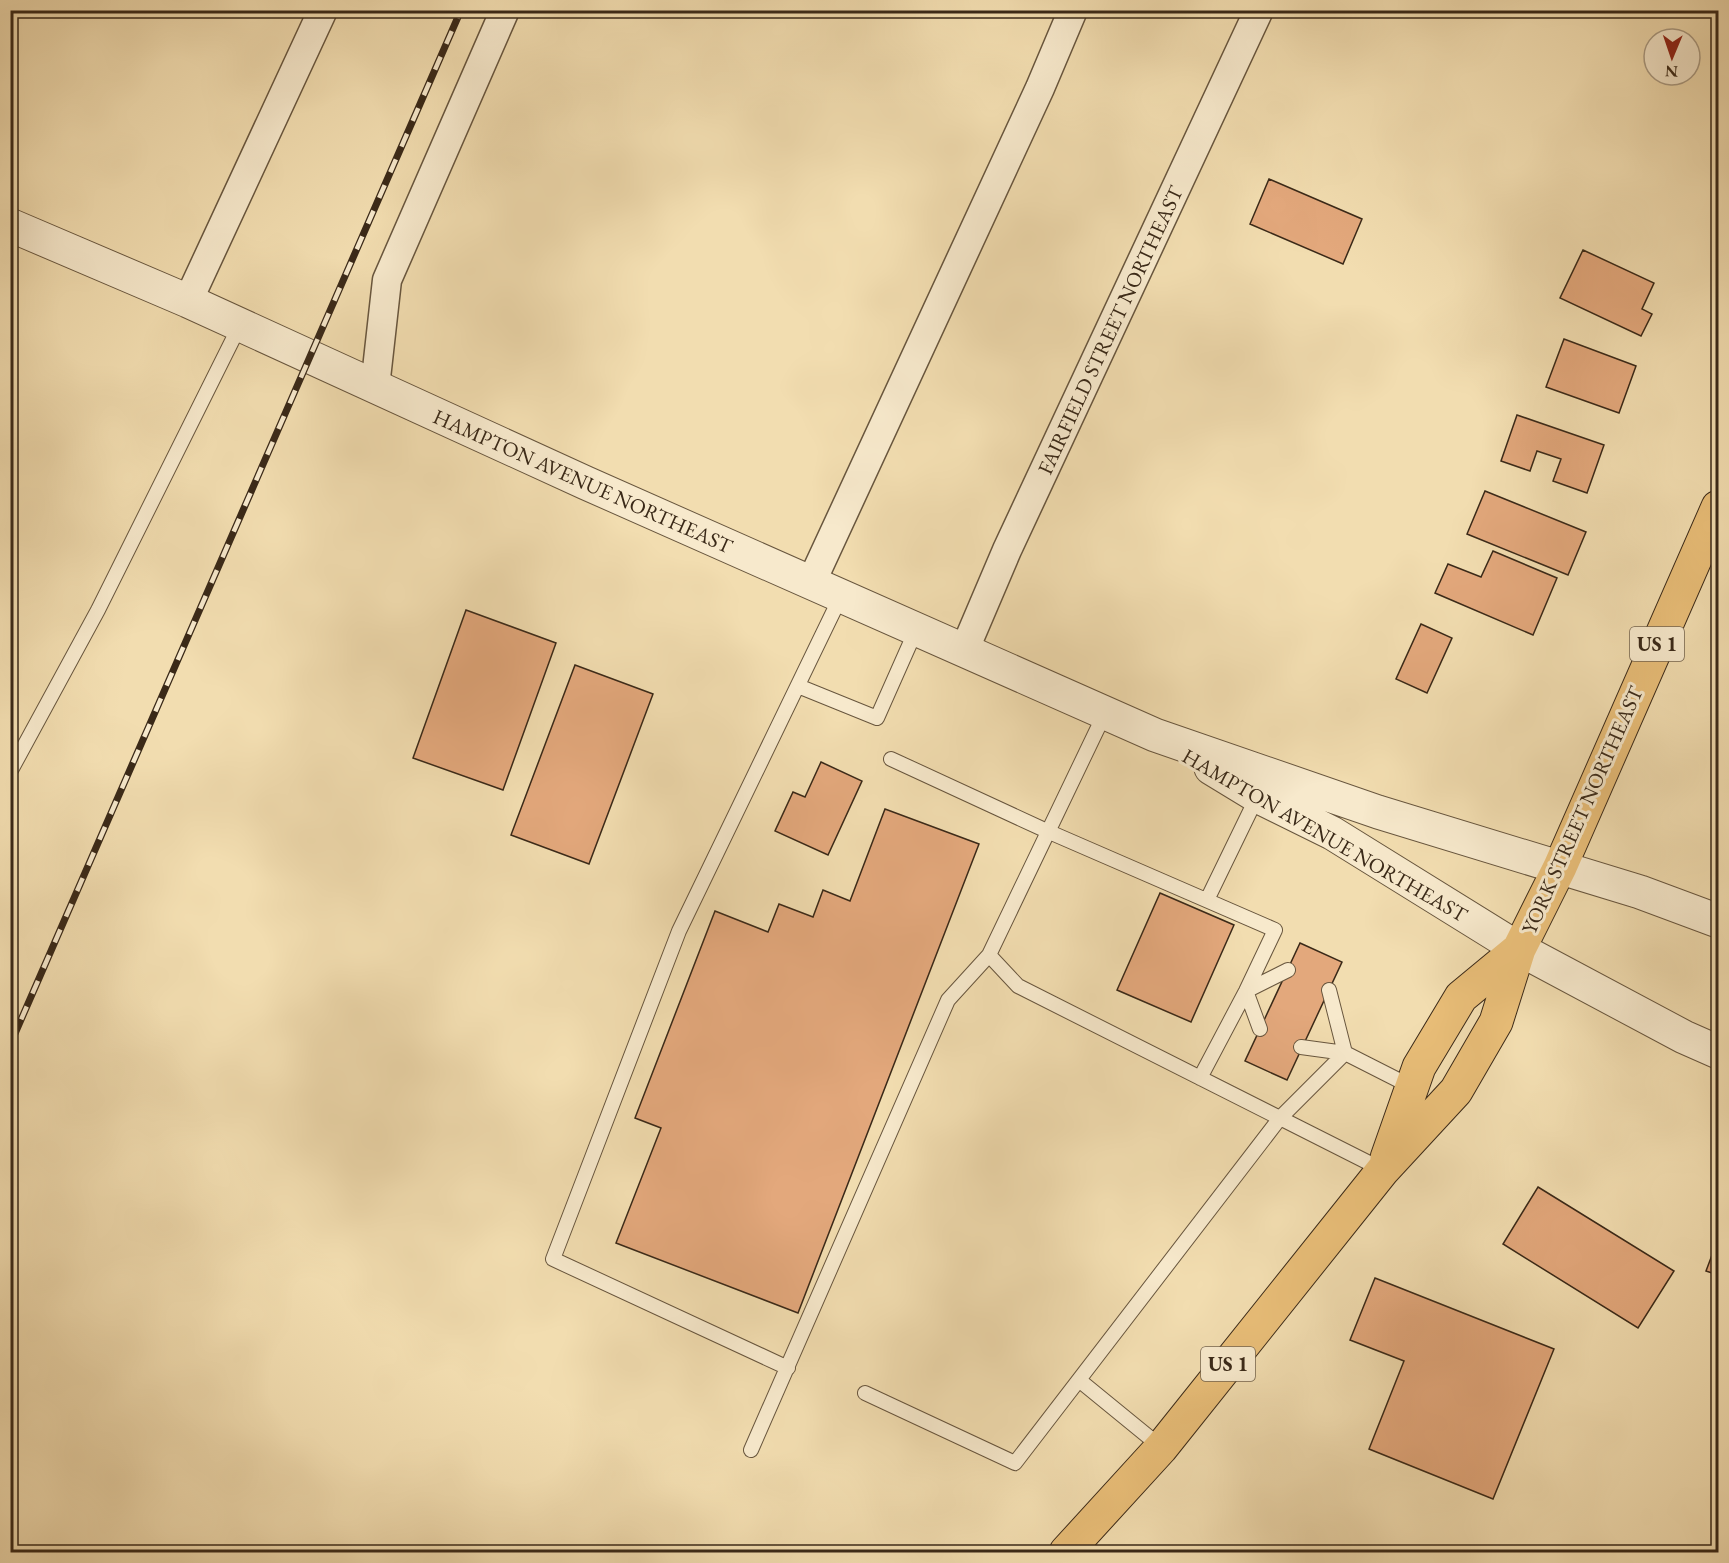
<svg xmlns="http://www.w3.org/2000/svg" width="1729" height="1563" font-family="'EB Garamond',serif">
<rect width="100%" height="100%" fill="#f2ddb0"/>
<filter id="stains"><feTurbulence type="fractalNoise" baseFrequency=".00333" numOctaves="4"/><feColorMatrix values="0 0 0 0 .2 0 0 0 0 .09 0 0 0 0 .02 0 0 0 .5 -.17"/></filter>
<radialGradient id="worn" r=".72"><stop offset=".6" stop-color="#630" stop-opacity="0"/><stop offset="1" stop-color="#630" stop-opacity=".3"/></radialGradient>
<!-- building -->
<path fill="#e3a87c" stroke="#3a2918" stroke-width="1.5" d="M1269 179 1362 219 1343 264 1250 224Z
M1583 250 1654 283 1642 309 1652 314 1641 336 1560 298Z
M1564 339 1636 366 1619 413 1546 387Z
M1517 415 1604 445 1587 493 1553 481 1561 459 1537 451 1530 471 1501 461Z
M1485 491 1586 532 1568 575 1467 534Z
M1493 551 1557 578 1533 635 1435 593 1448 564 1481 577Z
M466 610 556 643 503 790 413 758Z
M1421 624 1452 638 1427 693 1396 679Z
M575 665 653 694 589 864 511 835Z
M821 762 862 781 828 855 775 831 793 792 805 797Z
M885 809 979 844 798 1313 616 1243 661 1128 635 1118 715 911 768 932 779 904 813 917 823 890 850 901Z
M1160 893 1234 925 1191 1022 1117 990Z
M1300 943 1342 962 1287 1080 1245 1061Z
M1538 1187 1674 1271 1638 1328 1503 1244Z
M1718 1239V1275L1706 1271Z
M1375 1278 1554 1349 1493 1499 1369 1449 1404 1361 1350 1340Z"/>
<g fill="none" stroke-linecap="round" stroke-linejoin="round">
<defs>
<path id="service" d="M798 686 877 718 916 630
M1105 713 989 955 1018 986 1383 1170
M891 759 1047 831 1275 930 1246 991 1200 1078
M10 772 98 610 240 325
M1207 900 1257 797
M1329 990 1345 1053 1412 1087
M1260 1029 1246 991 1288 970
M1301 1047 1345 1053
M788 1368 553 1259 679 931 841 596
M1079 1380 1161 1447
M865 1393 1015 1463 1280 1118 1345 1053
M751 1450 948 1000 989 955"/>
<path id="minor" d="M188 301 323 10
M375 387 387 280 505 10
M811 583 1040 88 1073 10
M964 651 1007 550 1259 10"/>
<path id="tertiary" d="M10 225 188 301 586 483 1155 735 1378 812 1640 892 1718 921
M1211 768 1257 796 1332 833 1519 949 1684 1037 1718 1052"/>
<path id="primary" d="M1387 1158 1419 1067 1461 997 1519 949
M1066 1552 1161 1448 1383 1170 1456 1091 1496 1022 1519 949 1560 867 1718 507"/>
</defs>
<!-- service casing -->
<use href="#service" stroke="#68563e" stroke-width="16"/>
<!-- minor casing -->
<use href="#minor" stroke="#68563e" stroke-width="31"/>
<!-- tertiary casing -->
<use href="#tertiary" stroke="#68563e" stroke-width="35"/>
<!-- primary casing -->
<use href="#primary" stroke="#3a2918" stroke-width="35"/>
<!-- service -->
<use href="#service" stroke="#f7e9cc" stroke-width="14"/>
<!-- minor -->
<use href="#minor" stroke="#f7e9cc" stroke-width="28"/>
<!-- tertiary -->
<use href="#tertiary" stroke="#f7e9cc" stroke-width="33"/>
<!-- primary -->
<use href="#primary" stroke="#e9be78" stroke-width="33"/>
<defs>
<path id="rail" d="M10 1045 461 10"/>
</defs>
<!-- rail casing -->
<use href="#rail" stroke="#3a2918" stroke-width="7"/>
<!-- rail -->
<use href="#rail" stroke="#f7e9cc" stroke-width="4.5" stroke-dasharray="14" stroke-linecap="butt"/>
</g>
<g text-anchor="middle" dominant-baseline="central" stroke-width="6" stroke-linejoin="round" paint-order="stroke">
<!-- shield labels -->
<g fill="#f7e9cc" stroke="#73634e" stroke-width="1.5">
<rect x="1630" y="627" width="54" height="34" rx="4.5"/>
<rect x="1201" y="1347" width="54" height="34" rx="4.5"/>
</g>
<g font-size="20" font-weight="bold" fill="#3a2918">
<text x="1657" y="644">US 1</text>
<text x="1228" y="1364">US 1</text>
</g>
<!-- street labels -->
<g font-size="21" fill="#3a2918" stroke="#f7e9cc">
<text transform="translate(1110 330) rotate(-65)">FAIRFIELD STREET NORTHEAST</text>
<text transform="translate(583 481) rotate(24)">HAMPTON AVENUE NORTHEAST</text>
<text transform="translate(1582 810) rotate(-66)">YORK STREET NORTHEAST</text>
<text transform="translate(1325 835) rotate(30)">HAMPTON AVENUE NORTHEAST</text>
</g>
</g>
<!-- margin -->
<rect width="1729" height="1563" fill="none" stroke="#f2ddb0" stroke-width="36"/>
<rect x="12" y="12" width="1705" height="1539" fill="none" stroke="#3a2918" stroke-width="3"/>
<rect x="18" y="18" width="1693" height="1527" fill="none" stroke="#3a2918" stroke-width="1.5"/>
<!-- north arrow -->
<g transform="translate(1672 57) rotate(182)"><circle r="28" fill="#f7e9cc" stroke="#ab9c84" stroke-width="1.5"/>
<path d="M0-4.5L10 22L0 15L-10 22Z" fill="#8f2418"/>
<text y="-9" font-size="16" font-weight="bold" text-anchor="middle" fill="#3a2918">N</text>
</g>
<rect width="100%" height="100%" filter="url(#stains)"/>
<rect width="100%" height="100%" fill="url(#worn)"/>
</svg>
